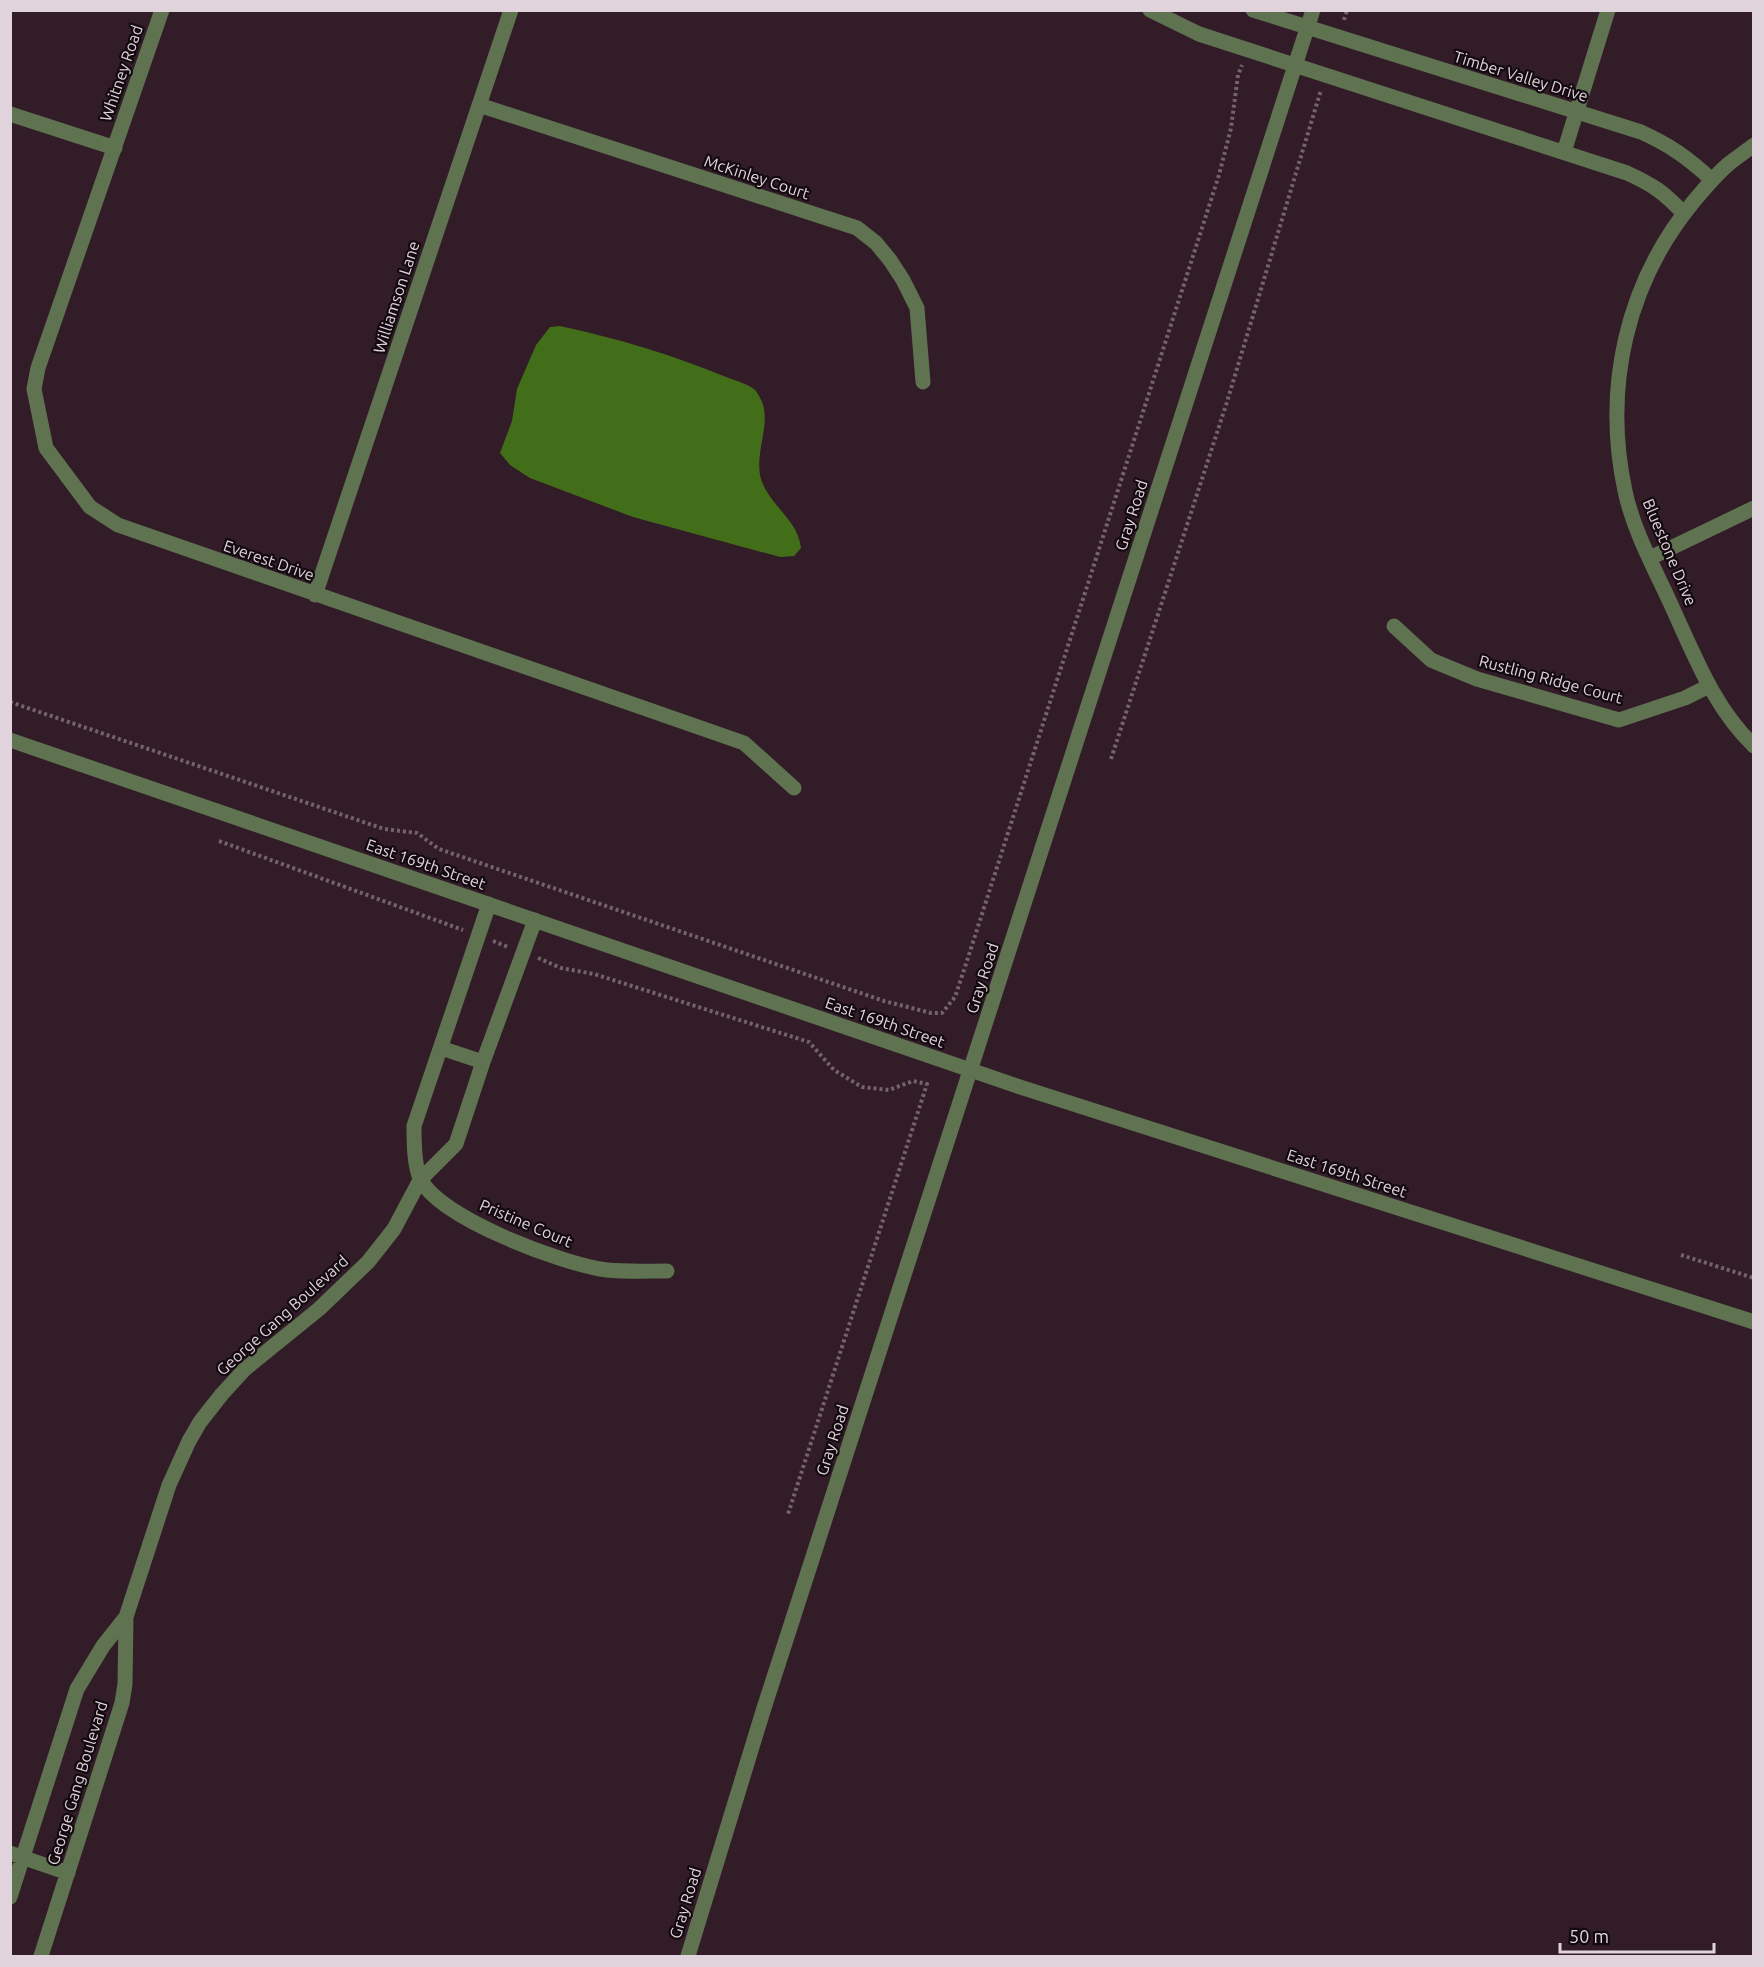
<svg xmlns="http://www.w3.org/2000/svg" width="1764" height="1967" font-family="Ubuntu,sans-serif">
<rect width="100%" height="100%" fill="#311c28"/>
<!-- water -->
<path fill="#436e19" d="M560 326C616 338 673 355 726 377 734 380 748 384 755 390 757 392 761 399 762 402 771 425 754 454 761 479 770 507 798 519 801 548L794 556 780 557 633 517 530 478 510 465 500 453 512 421 517 389 536 345 550 327Z"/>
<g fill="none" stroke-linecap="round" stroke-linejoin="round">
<!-- path -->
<path stroke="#74626c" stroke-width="4" stroke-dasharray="3 3" stroke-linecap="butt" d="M1344 20 1347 10
M10 702 384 829 417 833 439 849 884 1001 931 1013H942L955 997 965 967 1219 175 1231 128 1238 75 1242 65
M1111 759 1227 402 1321 90
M219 841 463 930
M493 941 508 947
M538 958 561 968 594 974 809 1042 834 1070 862 1087 889 1090 913 1081 927 1084 788 1514
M1681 1255 1754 1278"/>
<!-- minor -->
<path stroke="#5f7351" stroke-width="15" d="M162 10 38 368 34 389 46 448 90 507 118 525 744 743 794 788
M1150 10 1199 34 1627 173C1653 185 1664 192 1684 214
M1253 10 1641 132C1670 145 1688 158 1712 180
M479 105 857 228 876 243 890 260 903 280 917 308 923 382
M10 114 115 148
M1754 145C1746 151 1739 156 1731 162 1717 173 1706 187 1694 201 1626 283 1603 388 1625 491 1634 533 1656 571 1673 609 1695 657 1715 709 1754 746
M1564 152 1608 10
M1650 558 1754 508
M315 595 511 10
M1394 626 1431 660 1477 679 1619 720 1685 698 1709 686
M10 740 1017 1086 1754 1322
M489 904 414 1126C414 1141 414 1168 421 1180 441 1219 565 1265 607 1270 627 1272 647 1271 667 1271
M441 1048 483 1062
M10 1853 68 1873
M10 1897 77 1689 103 1646 126 1617
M41 1956 122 1703 125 1684 126 1617 169 1485 189 1441 200 1422 222 1394 245 1369 319 1309 368 1262 394 1229 420 1180 456 1144 483 1062 535 920
M688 1956 764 1708 1313 10"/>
</g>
<g text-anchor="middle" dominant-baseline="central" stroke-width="4.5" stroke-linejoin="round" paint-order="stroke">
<!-- street labels -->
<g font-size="16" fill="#e1d3db" stroke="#130a0f">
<text transform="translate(121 73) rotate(-71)">Whitney Road</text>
<text transform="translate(1521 76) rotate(17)">Timber Valley Drive</text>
<text transform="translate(757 177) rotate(18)">McKinley Court</text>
<text transform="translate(396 297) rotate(-72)">Williamson Lane</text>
<text transform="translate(1131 515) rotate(-72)">Gray Road</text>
<text transform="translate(1670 552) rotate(67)">Bluestone Drive</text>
<text transform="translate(269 560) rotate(19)">Everest Drive</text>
<text transform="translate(1551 679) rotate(15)">Rustling Ridge Court</text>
<text transform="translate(426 864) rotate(19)">East 169th Street</text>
<text transform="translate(982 978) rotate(-72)">Gray Road</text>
<text transform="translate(885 1022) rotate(19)">East 169th Street</text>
<text transform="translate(1347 1173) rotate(18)">East 169th Street</text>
<text transform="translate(526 1223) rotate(23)">Pristine Court</text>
<text transform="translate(282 1315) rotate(-42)">George Gang Boulevard</text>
<text transform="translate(832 1440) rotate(-72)">Gray Road</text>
<text transform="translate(77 1783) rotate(-73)">George Gang Boulevard</text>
<text transform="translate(685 1903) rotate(-73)">Gray Road</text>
</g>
</g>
<!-- border -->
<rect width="1764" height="1967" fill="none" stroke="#e1d3db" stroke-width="24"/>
<!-- scale -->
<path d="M1560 1943v9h154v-9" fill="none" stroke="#e1d3db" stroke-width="3"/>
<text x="1569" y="1943" font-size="18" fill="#e1d3db" stroke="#130a0f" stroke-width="4.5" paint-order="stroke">50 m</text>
</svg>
